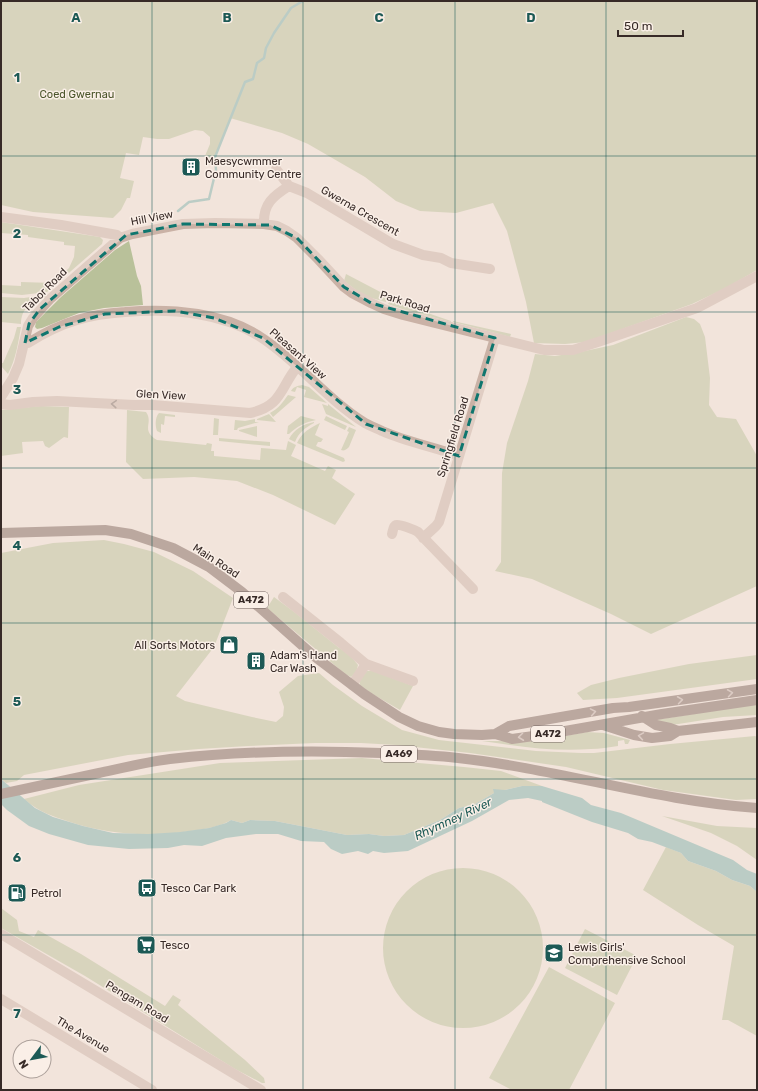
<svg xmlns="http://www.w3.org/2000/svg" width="758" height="1091" font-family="Rubik,sans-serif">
<rect width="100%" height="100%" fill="#f2e4db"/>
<!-- green -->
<path fill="#b9c19a" d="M1 1H757V270L726 288 692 304 586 342 565 344 534 343 526 302 507 231 493 203 456 213 420 211 396 201 365 177 308 144 282 133 230 118 215 157 216 165H207L205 156 210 144V137L203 131 195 130 169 139H157L143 137 139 155 126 153 120 178 134 181 130 198H127L121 210 113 218 33 212 1 205Z
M1 222 100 237 103 240 102 244 47 292 22 295 1 293V285L21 286V282L53 283 69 268 74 257 75 246 64 245V242L28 237V235L1 233Z
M129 241 137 276 141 286 143 305 104 308 79 313 42 328 37 329 35 327 36 322 61 297 115 250Z
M346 274 388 296 386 302 364 296 344 281Z
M44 295 46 297C32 301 21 308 21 324L1 322V297L24 298Z
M391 298 404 305 451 321V322L402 309 388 304Z
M686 317 694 319 700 324 705 337 710 378 709 405 717 417 736 419 757 456V586L651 634 611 614 532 579 495 571 501 562 502 473 507 443 528 381 535 354 555 356 580 352 613 345Z
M453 321 511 334 510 337 453 322Z
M17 327H21C18 343 16 359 8 374L1 366V363H3L14 338Z
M302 385 309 387 327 403 304 397 306 390 297 387 295 392 291 391C293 387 297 386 302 385Z
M288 395 296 397 273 417 270 413C278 409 283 402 288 395Z
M322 404 328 406V404L356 427 326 414Z
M41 406 69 407 68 438 64 437 49 448 45 446 43 441 22 442 23 453 1 456V410Z
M127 410 146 412C154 423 140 430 157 440L206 445 207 443 212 444 211 451H214V456L260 460 261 448 286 450 288 441 296 445 291 456 325 471 328 466 336 470 332 478 355 494 335 525 273 495 237 481 194 477 143 479 126 462Z
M159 413 175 415V417L165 416 164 425 161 424V433L157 431C155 426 155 417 159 413Z
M269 414 276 422 257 420V419Z
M301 416 316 420C305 422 296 427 289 434H287L288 426Z
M326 416 347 426 345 430 324 420Z
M214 418 219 419 218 435H213Z
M255 419V422H259L238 428 237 430H234L235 420 245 421Z
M314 422V423C305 428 299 432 295 442L289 439C294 429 304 424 314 422Z
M320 423 315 435 323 439 321 442H318L316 446 344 458 345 461 343 462 297 443C302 432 310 428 320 423Z
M257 426V437L239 431V430Z
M349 427 356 430 349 447C346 450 344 451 341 450L349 432 347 431Z
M219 438 270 442V446L219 441Z
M104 540 124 544 154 552 193 571 233 598 214 647 176 696 185 701 252 717 276 722 283 716 284 707 279 692 298 676 319 673 333 685 362 706 402 730 439 740 536 751 581 753H594L670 744 755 736 757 737V799L736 800 663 790 566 767 470 753 396 745 361 743H315L248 746 199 749 128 755 24 775 17 781 6 783 1 779V553L53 543Z
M274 597 293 611 338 647 349 654 358 665 356 673 351 677 345 674 267 608Z
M757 655V679L617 698 583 700 577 693 591 685 619 678 689 664Z
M367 671H374L413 686 400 710 369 692 360 685 359 680Z
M757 704V715L723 717 672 725 655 720Z
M587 732 604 733 630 740 628 744H625L624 740 618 741V746C609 747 600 749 591 749 554 752 518 746 482 741H519L548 739Z
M362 758 464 767 501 771 542 786H522L505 790H494V793L475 804 459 808 440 820 404 835 384 836 369 834 347 835 275 821 250 820 242 823 231 820C219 827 205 829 191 831 149 837 110 835 70 822 52 816 39 812 24 799L79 785 220 763Z
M662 816 717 826 757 828V860L737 846 711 833Z
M666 847 681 853 688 861 716 871 732 880 750 886 757 892V1036L728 1020H722L734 946 698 925 643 890Z
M383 948a80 80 0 1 1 160 0a80 80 0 1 1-160 0Z
M1 908 17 920 19 931 34 937 38 930 81 954 165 1006 173 995 181 1000 178 1005 245 1060 264 1078 265 1083H262L235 1069 85 976 1 928Z
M585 929 637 956 617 995 565 968Z
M549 967 615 1003 569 1090H512L489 1078Z"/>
<!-- water -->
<path fill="#79b0ab" d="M1 779 35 808 53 817 83 826 113 833 148 834 180 832 209 828 226 823 231 820 242 823 250 820 275 821 347 835 369 834 384 836 404 835 440 820 459 808 475 804 494 793 493 789 505 790 522 786H542L582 798 591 805 621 813 733 860 747 870 757 874V892L750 886 732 880 716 871 688 861 681 853 652 842 638 839 628 833 592 822 542 802V801L528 798 509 800 472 821 408 851 384 853 373 851 368 854 358 851 342 854 331 849 324 842 301 841 278 834H256L226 838 202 846 184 845 168 848 129 849 88 845 49 834 29 826 7 810 1 804Z"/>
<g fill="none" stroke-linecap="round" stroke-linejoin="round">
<!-- stream -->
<path stroke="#79b0ab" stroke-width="2.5" d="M178 211 189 202 209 199 216 170 215 157 245 82 253 79 257 63 264 58 266 48 274 33 291 8 303 1"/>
<!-- minor -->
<path stroke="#cab2a6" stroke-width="10" d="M276 169 289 186
M1 217 61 225 117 235 120 238
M264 224C263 204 273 196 289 186L307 193 393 244 423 255 441 258 451 263 490 269
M25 343H28C44 333 60 325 77 320 93 315 109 313 125 312 171 308 226 312 265 340 301 365 328 400 365 423 370 426 376 428 382 431 407 442 434 447 459 456
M1 397 13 378 19 364 28 326 33 318 50 299 120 238 132 234 183 224 215 223 264 224 277 226 287 231 297 238 318 259 344 287 352 293 371 303 384 309 403 315 544 350H573L601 341 697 308 757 276
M1 404 10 405 33 402 57 401 134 405H153L250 413C282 406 280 388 297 367
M392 534C393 531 393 526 396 525 400 524 415 530 418 532L473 589
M423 538 436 526 439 522 495 338
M283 597 341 643 366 664 413 681
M352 685 366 664
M1 934 261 1090
M1 999 152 1090"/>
<!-- major -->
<path stroke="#795f58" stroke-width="10" d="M1 533 105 530 131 534 173 548 209 567 242 592 314 656 364 694 399 717 418 726 439 732 454 734 482 735 495 734 512 739 548 734 662 714 757 700
M642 716 656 725 670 728 678 731
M603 725 634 735 652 738 670 736 678 731 757 722
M495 734 509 726 613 708 629 707 757 689
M1 794C34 787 66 780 99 773 122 768 146 762 170 759 241 751 311 750 381 753 407 754 433 755 458 758 559 769 656 801 757 808"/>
</g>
<!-- one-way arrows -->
<defs><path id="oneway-chevron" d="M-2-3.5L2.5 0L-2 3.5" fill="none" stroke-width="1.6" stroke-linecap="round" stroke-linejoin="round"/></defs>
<use stroke="#796760" href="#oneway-chevron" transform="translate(114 404) rotate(-176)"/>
<g stroke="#c0aea7">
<use href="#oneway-chevron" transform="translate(730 693) rotate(-8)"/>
<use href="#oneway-chevron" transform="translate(680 700) rotate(-8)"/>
<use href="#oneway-chevron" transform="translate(593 712) rotate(-10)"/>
<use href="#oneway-chevron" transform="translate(641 736) rotate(-171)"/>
<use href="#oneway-chevron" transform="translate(521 737) rotate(173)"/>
</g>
<!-- marked area -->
<path d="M0 0H758V1091H0ZM183 224 270 225 297 238 344 287 371 303 495 338 459 456 366 424 263 338 214 318 175 311 105 314 59 327 25 343 29 324 40 309 126 235Z" fill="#f2e4db" fill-opacity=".55" fill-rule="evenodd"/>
<path fill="none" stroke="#0f766e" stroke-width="3" stroke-dasharray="8 5" stroke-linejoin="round" d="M183 224 270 225 297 238 344 287 371 303 495 338 459 456 366 424 263 338 214 318 175 311 105 314 59 327 25 343 29 324 40 309 126 235Z"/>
<!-- grid -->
<path fill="none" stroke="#1c5955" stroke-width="1" stroke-opacity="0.55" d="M152 1V1090M303 1V1090M455 1V1090M606 1V1090M1 156H757M1 312H757M1 468H757M1 623H757M1 779H757M1 935H757"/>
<!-- icons -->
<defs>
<symbol id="building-square" viewBox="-11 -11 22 22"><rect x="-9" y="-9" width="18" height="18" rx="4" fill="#1c5955" stroke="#faefe7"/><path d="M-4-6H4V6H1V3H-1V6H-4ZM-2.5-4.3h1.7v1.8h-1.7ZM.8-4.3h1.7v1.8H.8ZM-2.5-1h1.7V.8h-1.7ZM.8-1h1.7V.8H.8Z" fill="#fff"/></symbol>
<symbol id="shop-square" viewBox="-11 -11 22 22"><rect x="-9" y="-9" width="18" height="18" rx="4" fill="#1c5955" stroke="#faefe7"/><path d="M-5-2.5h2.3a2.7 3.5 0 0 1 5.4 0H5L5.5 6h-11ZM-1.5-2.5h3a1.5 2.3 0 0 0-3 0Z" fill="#fff"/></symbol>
<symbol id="bus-square" viewBox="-11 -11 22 22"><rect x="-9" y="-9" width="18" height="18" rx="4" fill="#1c5955" stroke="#faefe7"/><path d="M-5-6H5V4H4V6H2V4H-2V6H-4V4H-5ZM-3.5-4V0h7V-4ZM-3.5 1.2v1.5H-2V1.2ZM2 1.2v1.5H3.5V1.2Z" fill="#fff"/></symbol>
<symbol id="fuel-square" viewBox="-11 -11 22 22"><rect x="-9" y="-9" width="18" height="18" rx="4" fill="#1c5955" stroke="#faefe7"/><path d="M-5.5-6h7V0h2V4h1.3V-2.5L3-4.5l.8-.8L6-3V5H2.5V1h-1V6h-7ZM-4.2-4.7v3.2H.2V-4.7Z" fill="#fff"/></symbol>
<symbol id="supermarket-square" viewBox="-11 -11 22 22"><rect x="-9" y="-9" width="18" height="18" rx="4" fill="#1c5955" stroke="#faefe7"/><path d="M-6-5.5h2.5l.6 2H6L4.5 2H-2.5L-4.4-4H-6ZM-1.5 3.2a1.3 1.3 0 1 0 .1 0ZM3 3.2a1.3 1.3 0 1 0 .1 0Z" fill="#fff"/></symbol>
<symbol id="school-square" viewBox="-11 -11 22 22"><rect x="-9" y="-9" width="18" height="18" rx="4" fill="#1c5955" stroke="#faefe7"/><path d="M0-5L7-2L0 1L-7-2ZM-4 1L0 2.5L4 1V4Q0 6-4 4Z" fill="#fff"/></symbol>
</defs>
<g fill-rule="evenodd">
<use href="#building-square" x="180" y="156" width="22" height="22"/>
<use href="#shop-square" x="218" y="634" width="22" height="22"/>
<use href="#building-square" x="245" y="650" width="22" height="22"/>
<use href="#bus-square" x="136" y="877" width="22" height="22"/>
<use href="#fuel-square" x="6" y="882" width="22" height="22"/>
<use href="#supermarket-square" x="135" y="934" width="22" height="22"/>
<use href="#school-square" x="543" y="942" width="22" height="22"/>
</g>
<g text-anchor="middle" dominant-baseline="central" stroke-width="3" stroke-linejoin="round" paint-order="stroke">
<!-- shield labels -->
<g fill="#faefe7" stroke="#726561" stroke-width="1">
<rect x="234" y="592" width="34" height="16" rx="3"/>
<rect x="531" y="726" width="34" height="16" rx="3"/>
<rect x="381" y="746" width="36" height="16" rx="3"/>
</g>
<g font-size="10" font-weight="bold" fill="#372a27">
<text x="251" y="600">A472</text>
<text x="548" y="734">A472</text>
<text x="399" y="754">A469</text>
</g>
<!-- park labels -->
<g font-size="11" fill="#4b552b" stroke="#faefe7">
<text x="77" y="94">Coed Gwernau</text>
</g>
<!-- poi labels -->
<g font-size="11" fill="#372a27" stroke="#faefe7" text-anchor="start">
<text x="205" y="161">Maesycwmmer<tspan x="205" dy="13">Community Centre</tspan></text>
<text x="215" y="645" text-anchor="end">All Sorts Motors</text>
<text x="270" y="655">Adam's Hand<tspan x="270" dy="13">Car Wash</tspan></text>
<text x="161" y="888">Tesco Car Park</text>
<text x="31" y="893">Petrol</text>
<text x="160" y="945">Tesco</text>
<text x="568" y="947">Lewis Girls'<tspan x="568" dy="13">Comprehensive School</tspan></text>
</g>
<!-- street labels -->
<g font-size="11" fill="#372a27" stroke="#faefe7">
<text transform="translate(360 211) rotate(30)">Gwerna Crescent</text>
<text transform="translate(152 218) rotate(-11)">Hill View</text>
<text transform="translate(45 290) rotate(-45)">Tabor Road</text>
<text transform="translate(405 302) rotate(17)">Park Road</text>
<text transform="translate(298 354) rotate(41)">Pleasant View</text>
<text transform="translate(161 395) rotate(3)">Glen View</text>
<text transform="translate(453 437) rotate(-73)">Springfield Road</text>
<text transform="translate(216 561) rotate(33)">Main Road</text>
<text transform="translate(137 1002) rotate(31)">Pengam Road</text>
<text transform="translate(83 1035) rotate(31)">The Avenue</text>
</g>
<!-- water labels -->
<g font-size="12" font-style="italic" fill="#1c5955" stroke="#faefe7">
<text transform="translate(453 819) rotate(-25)">Rhymney River</text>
</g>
</g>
<g font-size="13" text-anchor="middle" font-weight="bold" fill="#1c5955" stroke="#faefe7" stroke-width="3" stroke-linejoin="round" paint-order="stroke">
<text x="76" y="22">A</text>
<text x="227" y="22">B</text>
<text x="379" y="22">C</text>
<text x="531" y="22">D</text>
<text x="17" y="82">1</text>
<text x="17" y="238">2</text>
<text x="17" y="394">3</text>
<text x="17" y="550">4</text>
<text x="17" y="706">5</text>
<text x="17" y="862">6</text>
<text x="17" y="1018">7</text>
</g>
<!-- border -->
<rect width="758" height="1091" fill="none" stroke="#372a27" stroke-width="4"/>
<!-- north arrow -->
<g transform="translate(32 1059) rotate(238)"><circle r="19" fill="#faefe7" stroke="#aca09a"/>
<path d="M0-3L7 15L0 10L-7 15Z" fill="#1c5955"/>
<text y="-6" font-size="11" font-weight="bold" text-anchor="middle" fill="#372a27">N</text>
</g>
<!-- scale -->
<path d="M618 30v6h65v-6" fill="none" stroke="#372a27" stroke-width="2"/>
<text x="624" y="30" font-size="12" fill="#372a27" stroke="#faefe7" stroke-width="3" paint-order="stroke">50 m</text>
</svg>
